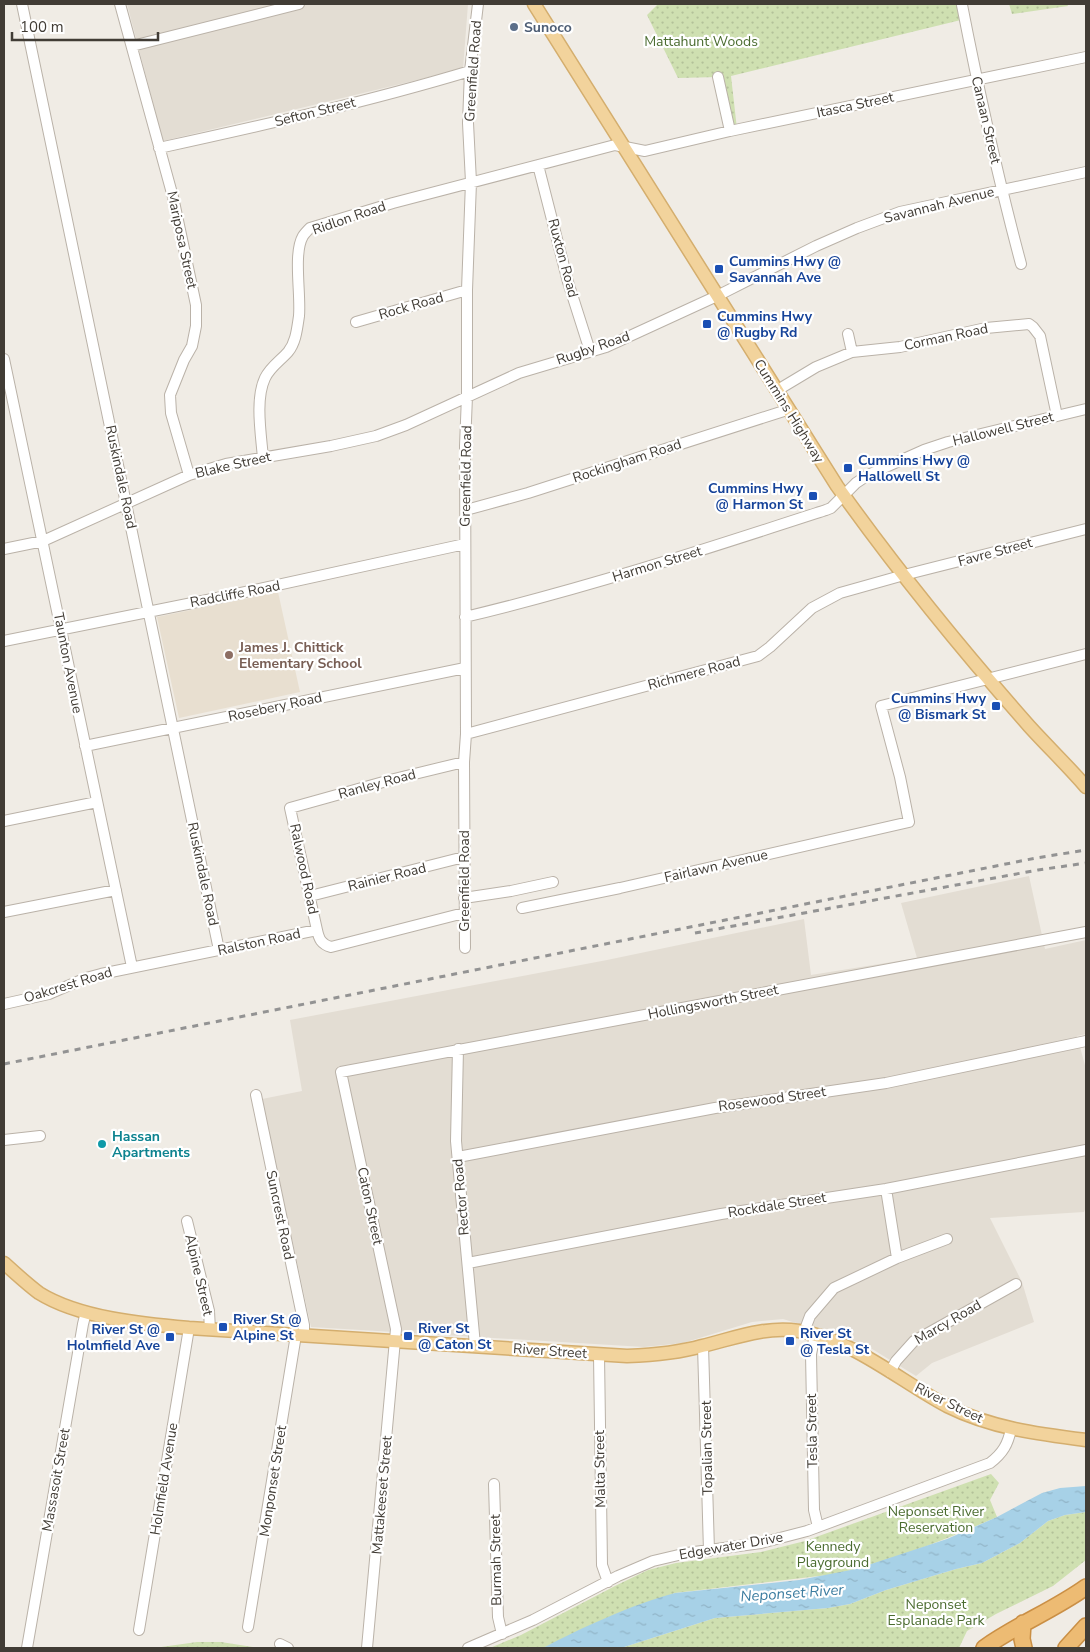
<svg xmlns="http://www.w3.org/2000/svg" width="1090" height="1652" font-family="'Nunito Sans',sans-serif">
<defs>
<pattern id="park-dots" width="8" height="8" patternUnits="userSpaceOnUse" patternTransform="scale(1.25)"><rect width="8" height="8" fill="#cfe0b1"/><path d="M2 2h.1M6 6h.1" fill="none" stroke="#b3c199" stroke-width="1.8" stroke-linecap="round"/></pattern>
<pattern id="water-ripples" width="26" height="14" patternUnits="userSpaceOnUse" patternTransform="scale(1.25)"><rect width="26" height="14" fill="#a7d1e7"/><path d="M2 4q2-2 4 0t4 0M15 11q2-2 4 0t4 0" fill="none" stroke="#91b4c7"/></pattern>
</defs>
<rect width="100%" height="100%" fill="#f0ece5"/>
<!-- residential -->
<path fill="#e3ddd3" d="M127 4H468L463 69 163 141Z
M1029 876 1045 949 1086 940V1034L1077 1036 1086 1069V1207L1084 1212 990 1218 1022 1282 1034 1322 932 1363 916 1376 864 1344 783 1319 752 1322 683 1343 644 1347 311 1327 262 1099 302 1091 290 1020 607 960 804 919 811 975 917 958 901 903Z"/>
<!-- education -->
<path fill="#e8dfd0" d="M278 592 300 692 179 718 157 617Z"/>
<!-- park -->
<path fill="url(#park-dots)" d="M658 4H961L965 19 731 76 737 129 730 131 718 77 678 78 647 15Z
M1009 4H1067L1068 6 1012 14Z
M991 1474 999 1483 990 1500 997 1517C945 1540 891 1561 836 1574L675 1593 595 1624 543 1648H490L521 1635 615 1586 648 1570 676 1563 761 1552 805 1541Z
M1086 1512V1560L1053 1586 996 1614 967 1631 959 1648H621L715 1618 828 1608 850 1604 886 1590 956 1569 982 1563 1020 1543 1048 1521 1065 1515Z
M197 1642H221L260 1648H154Z"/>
<!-- water -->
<path fill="url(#water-ripples)" d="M1086 1486V1512L1065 1515 1048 1521 1020 1543 982 1563 956 1569 886 1590 850 1604 828 1608 715 1618 621 1648H543C581 1628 633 1604 675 1593L799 1580 856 1569 947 1539 997 1517 1042 1493 1060 1488Z"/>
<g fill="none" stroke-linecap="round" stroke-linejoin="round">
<defs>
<path id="minor" d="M22 4 219 950
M120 4 173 197 196 305V326L192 346 184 360 170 395 171 413 189 475
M962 5C979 92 998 178 1021 264
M132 46 299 4
M718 77 730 131
M159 148C264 125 367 102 470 71
M538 165 568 282 590 351
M356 322 467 290
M848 334 852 352
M4 359 132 967
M776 391 816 367 852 352 900 347 986 328 1029 324 1033 327 1040 336 1057 416
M263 458C261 434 255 399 265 378 270 367 280 361 288 352 296 342 297 329 299 316 301 294 293 253 303 236 305 233 308 230 310 228L393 203 615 145 645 151 730 131 1086 57
M466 510 528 493 787 410
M4 549 43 541 189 475 226 464 331 446 376 436 406 425 519 373 606 347 717 296 816 246 857 228 900 212 1086 172
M465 617C587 588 706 549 826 510L831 508 856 483 868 475 924 450 948 442 1086 409
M4 641 227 596 465 544
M466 734 758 656 770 647 812 608 840 593 904 575 1086 529
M85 746 465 668
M4 821 97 802
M310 896 464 857
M464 898 511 891 553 882
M522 908 620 888 909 822 900 777 881 706 1086 654
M4 912 116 890
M464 913 331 947C321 944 319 939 317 930L290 808 394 779 464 762
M465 948 464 762 466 734 465 446 467 396V290L471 182 468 123 470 71 478 4
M4 1004 49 994 86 978 101 974 317 930
M458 1049 456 1141 475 1345
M256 1095 304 1325V1335
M4 1140 40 1136
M458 1157 715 1108 886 1083 1086 1041
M886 1189 897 1258
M187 1221 209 1311 210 1330
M468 1263 721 1214 886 1189 1086 1150
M804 1332 810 1316 834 1288 897 1258 947 1239
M815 1335 811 1354 814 1510 818 1527
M703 1346 709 1551
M599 1355 602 1565 608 1582
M890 1372 896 1361 914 1341 1016 1284
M494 1484 498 1617 502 1634
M248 1627 296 1335
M139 1630 189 1328
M280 1644 288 1648
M27 1648 83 1324 86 1312
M367 1648 396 1329 341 1072 1086 932
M468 1648 533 1620 618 1576 653 1561 687 1553 761 1543 807 1531 990 1463C1003 1453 1008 1444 1011 1429"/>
<path id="major" d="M534 4 837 486C896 569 962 650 1029 726 1048 747 1068 766 1086 787
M4 1263C15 1273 27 1284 39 1293 79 1318 143 1324 189 1328L627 1356C653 1355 678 1353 702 1346 735 1338 765 1326 799 1331 852 1339 900 1381 947 1406 991 1428 1038 1434 1086 1440"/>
<path id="highway" d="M1023 1623 1022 1639 1024 1648
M984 1648C1016 1625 1054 1610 1086 1587
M1066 1648 1086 1626"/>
</defs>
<!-- minor casing -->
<use href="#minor" stroke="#bab2a8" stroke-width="12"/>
<!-- major casing -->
<use href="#major" stroke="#d4ae6e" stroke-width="15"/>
<!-- highway casing -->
<use href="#highway" stroke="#ca8f45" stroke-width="18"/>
<!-- minor -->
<use href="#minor" stroke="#fff" stroke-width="10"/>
<!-- major -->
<use href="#major" stroke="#f2d39c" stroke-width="12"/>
<!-- highway -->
<use href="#highway" stroke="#edbb73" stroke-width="15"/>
<!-- rail -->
<path stroke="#939393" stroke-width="3" stroke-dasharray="6 6" stroke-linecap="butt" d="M695 933 1038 870 1086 863
M4 1064 1036 858 1086 850"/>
</g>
<!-- markers -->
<circle fill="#5c6f8a" stroke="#fff" stroke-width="2" cx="514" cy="27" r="5"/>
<g fill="#1a4fb4" stroke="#fff" stroke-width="2">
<rect x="714" y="264" width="10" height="10" rx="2.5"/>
<rect x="702" y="319" width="10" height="10" rx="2.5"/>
<rect x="843" y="463" width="10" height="10" rx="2.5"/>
<rect x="808" y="491" width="10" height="10" rx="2.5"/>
<rect x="991" y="701" width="10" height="10" rx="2.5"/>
<rect x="218" y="1322" width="10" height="10" rx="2.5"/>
<rect x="403" y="1331" width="10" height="10" rx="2.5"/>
<rect x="165" y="1332" width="10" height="10" rx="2.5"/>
<rect x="785" y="1336" width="10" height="10" rx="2.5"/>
</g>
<circle fill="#8d6e63" stroke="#fff" stroke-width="2" cx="229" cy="655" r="5"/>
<circle fill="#0f9aa8" stroke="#fff" stroke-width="2" cx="102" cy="1144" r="5"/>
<g text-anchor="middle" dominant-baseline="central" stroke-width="4.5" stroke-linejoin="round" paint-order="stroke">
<!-- service labels -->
<g font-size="14" font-weight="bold" fill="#4e5e75" stroke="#fff" text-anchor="start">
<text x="524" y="27">Sunoco</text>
</g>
<!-- park labels -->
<g font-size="14" fill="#4b6c30" stroke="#fff">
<text x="701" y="41">Mattahunt Woods</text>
<text x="936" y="1511">Neponset River<tspan x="936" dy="16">Reservation</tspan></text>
<text x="833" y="1546">Kennedy<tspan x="833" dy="16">Playground</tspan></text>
<text x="936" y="1604">Neponset<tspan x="936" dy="16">Esplanade Park</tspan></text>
</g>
<!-- street labels -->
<g font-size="14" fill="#413c35" stroke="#fff">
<text transform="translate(473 71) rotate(-86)">Greenfield Road</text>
<text transform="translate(855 105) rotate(-12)">Itasca Street</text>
<text transform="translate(315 112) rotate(-14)">Sefton Street</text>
<text transform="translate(986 120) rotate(77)">Canaan Street</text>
<text transform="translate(939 205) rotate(-14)">Savannah Avenue</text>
<text transform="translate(349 218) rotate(-19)">Ridlon Road</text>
<text transform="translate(182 240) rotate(78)">Mariposa Street</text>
<text transform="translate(563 258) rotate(75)">Ruxton Road</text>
<text transform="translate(411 306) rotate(-16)">Rock Road</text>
<text transform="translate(946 337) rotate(-12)">Corman Road</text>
<text transform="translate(593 348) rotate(-19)">Rugby Road</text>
<text transform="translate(789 411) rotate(58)">Cummins Highway</text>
<text transform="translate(1003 429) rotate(-14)">Hallowell Street</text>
<text transform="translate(627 461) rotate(-18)">Rockingham Road</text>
<text transform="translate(233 465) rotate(-13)">Blake Street</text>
<text transform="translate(466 476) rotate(-89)">Greenfield Road</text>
<text transform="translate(121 477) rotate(78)">Ruskindale Road</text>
<text transform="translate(995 552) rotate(-15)">Favre Street</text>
<text transform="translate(657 564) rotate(-17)">Harmon Street</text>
<text transform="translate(235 594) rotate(-11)">Radcliffe Road</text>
<text transform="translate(68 663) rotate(79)">Taunton Avenue</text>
<text transform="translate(694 673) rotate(-15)">Richmere Road</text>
<text transform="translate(275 707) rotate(-12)">Rosebery Road</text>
<text transform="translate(377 784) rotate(-15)">Ranley Road</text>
<text transform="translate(716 866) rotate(-13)">Fairlawn Avenue</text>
<text transform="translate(304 869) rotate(78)">Ralwood Road</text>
<text transform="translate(203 874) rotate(78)">Ruskindale Road</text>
<text transform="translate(387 877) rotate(-14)">Rainier Road</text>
<text transform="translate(464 881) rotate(-90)">Greenfield Road</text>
<text transform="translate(259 942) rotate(-12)">Ralston Road</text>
<text transform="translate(68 985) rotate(-17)">Oakcrest Road</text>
<text transform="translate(713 1002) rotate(-11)">Hollingsworth Street</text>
<text transform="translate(772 1099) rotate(-8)">Rosewood Street</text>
<text transform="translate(461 1197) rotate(-95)">Rector Road</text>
<text transform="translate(777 1205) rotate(-9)">Rockdale Street</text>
<text transform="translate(370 1206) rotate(78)">Caton Street</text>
<text transform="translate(280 1215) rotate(78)">Suncrest Road</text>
<text transform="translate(199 1275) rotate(77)">Alpine Street</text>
<text transform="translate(948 1322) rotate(-30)">Marcy Road</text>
<text transform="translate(550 1351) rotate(4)">River Street</text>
<text transform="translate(949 1403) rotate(26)">River Street</text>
<text transform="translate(812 1431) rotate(-91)">Tesla Street</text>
<text transform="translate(707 1448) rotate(-91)">Topalian Street</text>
<text transform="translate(600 1469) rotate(-91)">Malta Street</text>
<text transform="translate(164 1479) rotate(-81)">Holmfield Avenue</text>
<text transform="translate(56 1480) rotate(-80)">Massasoit Street</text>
<text transform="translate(273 1481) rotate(-81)">Monponset Street</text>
<text transform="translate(382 1495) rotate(-85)">Mattakeeset Street</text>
<text transform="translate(731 1546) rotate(-10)">Edgewater Drive</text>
<text transform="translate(496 1560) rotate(-91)">Burmah Street</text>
</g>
<!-- transit labels -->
<g font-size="14" font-weight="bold" fill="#164399" stroke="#fff" text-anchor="start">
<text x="729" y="261">Cummins Hwy @<tspan x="729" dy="16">Savannah Ave</tspan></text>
<text x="717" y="316">Cummins Hwy<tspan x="717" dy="16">@ Rugby Rd</tspan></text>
<text x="858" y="460">Cummins Hwy @<tspan x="858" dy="16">Hallowell St</tspan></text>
<text x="803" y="488" text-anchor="end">Cummins Hwy<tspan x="803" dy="16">@ Harmon St</tspan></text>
<text x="986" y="698" text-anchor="end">Cummins Hwy<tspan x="986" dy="16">@ Bismark St</tspan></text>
<text x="233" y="1319">River St @<tspan x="233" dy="16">Alpine St</tspan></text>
<text x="418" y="1328">River St<tspan x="418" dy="16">@ Caton St</tspan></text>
<text x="160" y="1329" text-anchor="end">River St @<tspan x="160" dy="16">Holmfield Ave</tspan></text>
<text x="800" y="1333">River St<tspan x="800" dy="16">@ Tesla St</tspan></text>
</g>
<!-- education labels -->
<g font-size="14" font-weight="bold" fill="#785e54" stroke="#fff" text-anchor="start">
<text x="239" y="647">James J. Chittick<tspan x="239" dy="16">Elementary School</tspan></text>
</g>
<!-- culture labels -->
<g font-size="14" font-weight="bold" fill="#0d838f" stroke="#fff" text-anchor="start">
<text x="112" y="1136">Hassan<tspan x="112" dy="16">Apartments</tspan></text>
</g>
<!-- water labels -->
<g font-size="15" font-style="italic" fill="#3c7da0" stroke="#fff">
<text transform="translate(792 1593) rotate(-4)">Neponset River</text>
</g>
</g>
<!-- border -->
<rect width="1090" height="1652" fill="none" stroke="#413c35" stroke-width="10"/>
<!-- scale -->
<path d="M12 32v8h146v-8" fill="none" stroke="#413c35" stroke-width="2.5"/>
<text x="20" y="32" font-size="15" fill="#413c35" stroke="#ffffff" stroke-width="4" paint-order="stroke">100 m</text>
</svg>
